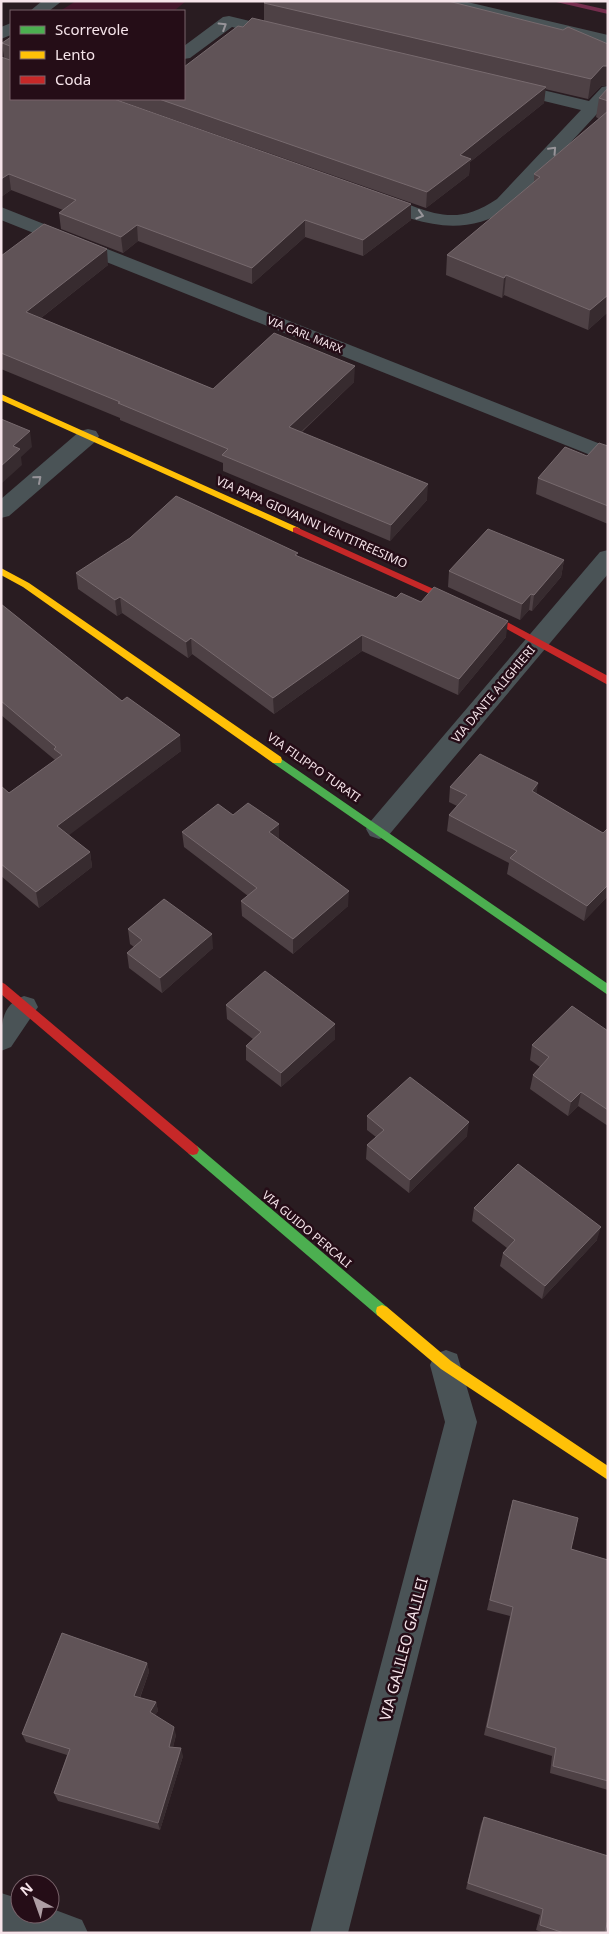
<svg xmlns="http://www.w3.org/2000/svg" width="609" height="1934" font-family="'Noto Sans',sans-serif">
<rect width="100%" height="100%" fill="#291c21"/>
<!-- green -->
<path fill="#44152b" d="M76 1H186L174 11H60Z"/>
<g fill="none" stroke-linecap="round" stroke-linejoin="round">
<!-- stream -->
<path fill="#762d4e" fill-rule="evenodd" d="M552 1H568L608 10V14Z"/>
<!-- street -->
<path fill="#4a5356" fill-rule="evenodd" d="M42 1H62L49 11H30Z
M432 1H463L608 35V45L434 5Z
M229 16 288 30 291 34 288 38 282 39 232 27 190 58 184 59V46L223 17Z
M11 23V35L1 39V27Z
M509 82 589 101 602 87 608 86V102L511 207C462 240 420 223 369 204L366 200 369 196 376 194C424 206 449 232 497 199L581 110 503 91 500 87 503 83Z
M1 207 608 447V462L1 220Z
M88 429 96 431 99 436 96 441 9 516 1 518V499L80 431Z
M608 550V574L388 836 379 839 370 836 366 829 370 822 600 552Z
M24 996 34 999 38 1007 11 1047 1 1051C1 1027 0 1005 24 996Z
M446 1350 457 1354 477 1422 348 1933H310L445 1422 430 1365 435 1354Z
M1 1893 20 1899V1914H50V1908L82 1920 88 1933 1 1931Z"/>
<!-- fast -->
<path fill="#4caf50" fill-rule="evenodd" d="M277 756 608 984V995L273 763 272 760Z
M193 1145 197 1146 387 1307 388 1311 387 1315 382 1317 377 1315 189 1154 187 1150 189 1146Z"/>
<!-- slow -->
<path fill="#ffc107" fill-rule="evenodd" d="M1 394 299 528 301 530 299 532H293L1 400Z
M1 568 29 583 281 757 282 760 281 763H273L23 587 1 575Z
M382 1305 387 1307 451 1361 608 1466V1480L441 1369 377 1315 376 1311 377 1307Z"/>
<!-- jam -->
<path fill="#c62828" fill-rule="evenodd" d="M296 527 509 623 608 676V685L503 627 293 532V528Z
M1 982 5 984 197 1146 199 1150 197 1154 193 1155 189 1154 1 994Z"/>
</g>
<!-- wall -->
<path fill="#4e4145" d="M264 3 608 44V85L601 86 588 99 545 89 544 103 470 162 469 175 426 208 115 99H184L243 27 264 21Z
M11 37V99L411 220 363 256 305 237 252 284 138 241 123 253 61 229 59 213 63 210 11 190 1 197 4 58 2 43Z
M608 88V312L588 330 504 295 502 298 446 275 447 255 534 182V174L599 119 596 117 599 98Z
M1 256 108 265 41 318 213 389 354 382 302 432 427 500 390 541 223 471V463L120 420V418L1 369Z
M608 446V524L536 494 538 478Z
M564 560 561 577 532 611 529 610 520 620 448 587 449 571Z
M76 573 396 598 421 602 506 637 458 695 362 651 274 714 192 654 188 658 122 613 117 616 78 589Z
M1 604 181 751 68 835 90 852 92 867 39 908 1 876V786L9 793 55 760 1 715Z
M450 787 537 794 603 833 608 828V896L584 921 507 874 509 863 447 831 449 815 457 806 449 802Z
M233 815 279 840 348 906 293 954 242 916 241 901 248 896 184 847 182 832Z
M128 929 213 948 162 993 129 968 127 953 134 947 130 944Z
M226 1005 335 1024V1039L281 1087 246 1060V1046L253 1039 227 1019Z
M608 1031V1126L578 1106 568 1116 530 1089 533 1075 540 1067 530 1060 532 1045Z
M367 1116 467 1136 409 1193 366 1159 367 1145 376 1137 367 1130Z
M474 1208 597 1240 542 1299 500 1266 503 1253 507 1248 472 1221Z
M510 1510 571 1549 608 1560V1790L550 1773 552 1756 484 1735 510 1616 487 1610Z
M147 1663 149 1672 140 1698 156 1702 158 1711 155 1715 176 1735 173 1747 183 1756 160 1830 58 1801 54 1793 67 1755 26 1742 22 1734Z
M484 1817 605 1933H544L536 1930 540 1915 466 1889 481 1824Z"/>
<!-- shaded-wall -->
<path fill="#372b2f" d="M603 66H608V85L601 86 588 99 591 79Z
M546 87 544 103 470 162 469 175 426 208 427 192 460 155Z
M9 174 11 190 1 197V179Z
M411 204V220L363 256V240Z
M305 220V237L252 284V268Z
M137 225 138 241 123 253 121 237Z
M107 249 108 265 28 328 26 312Z
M506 275 504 295 502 298 504 278Z
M608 295V312L588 330 590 310Z
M355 366 354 382 289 443V427Z
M30 431 32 447 21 457 22 465 1 484V466L13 446Z
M428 484 427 500 390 541 391 525Z
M564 560 561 577 532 611 534 595Z
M531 594 529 610 520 620 522 604Z
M120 597 122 613 117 616 115 600Z
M508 621 506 637 458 695 459 679Z
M362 635V651L274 714 273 698Z
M191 638 192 654 188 658 186 642Z
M180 735 181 751 60 842 57 826Z
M538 783 536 799 532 791Z
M279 824V840L269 832Z
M90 852 92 867 39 908 36 892Z
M608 885V896L584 921 587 906Z
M349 891 348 906 293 954V939Z
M212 934 213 948 162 993 160 978Z
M335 1024V1039L281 1087V1073Z
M581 1092 578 1106 568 1116 571 1102Z
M469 1122 467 1136 409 1193 410 1180Z
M601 1227 597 1240 542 1299 545 1286Z
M147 1663 149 1672 137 1705 134 1696Z
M156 1702 158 1711 152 1720 150 1712Z
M174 1727 176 1735 171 1755 169 1747Z
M181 1748 183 1756 160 1830 158 1823Z"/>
<!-- building -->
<path fill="#605357" stroke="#776a6e" d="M266 1H448L563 30 568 27 608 44V66H603L591 79 264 3Z
M252 18 546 87 460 155 471 159 427 192 159 99H184V67L238 26 243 27Z
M11 37V99H114L411 204 363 240 305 220 252 268 137 225 121 237 59 213 76 200 9 174 1 179V57L10 60V46L2 43Z
M608 88V101L599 98Z
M608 111V295L590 310 506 275 504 278 447 255 540 177 534 174Z
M44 224 107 249 26 312 213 389 274 333 355 366 289 427 428 484 391 525 222 455 228 449 118 403 120 402 1 353V256Z
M1 419 30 431 13 446 20 449 1 466Z
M599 443 608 446V506L538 478 565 447 587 456Z
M176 496 298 553 295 555 396 598 401 593 421 602 434 587 508 621 459 679 362 635 273 698 191 638 186 642 120 597 115 600 76 573 130 538Z
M488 529 564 560 534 595 531 594 522 604 449 571Z
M1 604 122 701 127 697 180 735 57 826 90 852 36 892 1 864V786L9 793 62 755 54 749 56 747 1 701Z
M480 754 538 783 532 791 603 833 608 828V885L587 906 510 858 517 851 449 815 467 795 450 787Z
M248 803 279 824 269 832 349 891 293 939 241 901 257 888 182 832 218 804 233 815Z
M164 899 212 934 160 978 127 953 142 940 128 929Z
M265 971 335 1024 281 1073 246 1046 261 1032 226 1005Z
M572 1006 608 1031V1110L581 1092 571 1102 533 1075 549 1057 532 1045Z
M410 1077 469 1122 410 1180 367 1145 384 1130 367 1116Z
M518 1164 601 1227 545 1286 503 1253 515 1240 474 1208Z
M513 1500 578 1518 571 1549 608 1560V1781L553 1766 556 1748 487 1727 513 1607 490 1600Z
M62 1633 147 1663 134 1696 156 1702 150 1712 174 1727 169 1747 181 1748 158 1823 54 1793 70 1749 22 1734Z
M484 1817 608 1856V1919L605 1933H564L540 1925 543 1909 468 1883Z"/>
<!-- one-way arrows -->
<defs><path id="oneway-chevron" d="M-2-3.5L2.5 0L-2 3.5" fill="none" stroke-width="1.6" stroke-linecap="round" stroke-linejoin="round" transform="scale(1.25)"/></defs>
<g stroke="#979499">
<use href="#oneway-chevron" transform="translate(223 26) rotate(-32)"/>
<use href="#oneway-chevron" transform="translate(553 150) rotate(-47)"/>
<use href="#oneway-chevron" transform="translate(420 215) rotate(17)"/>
<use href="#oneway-chevron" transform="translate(38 479) rotate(-41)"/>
</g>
<g text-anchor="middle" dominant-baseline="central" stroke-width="5" stroke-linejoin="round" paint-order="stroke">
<!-- far-street labels -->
<g font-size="11" fill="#f6e4ea" stroke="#250d17">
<text transform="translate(305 334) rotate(22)">VIA CARL MARX</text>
</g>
<!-- street labels -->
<g font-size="12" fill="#f6e4ea" stroke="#250d17">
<text transform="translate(312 522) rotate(24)">VIA PAPA GIOVANNI VENTITREESIMO</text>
<text transform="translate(493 694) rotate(-50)">VIA DANTE ALIGHIERI</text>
<text transform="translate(314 767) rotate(35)">VIA FILIPPO TURATI</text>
<text transform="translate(307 1229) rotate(40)">VIA GUIDO PERCALI</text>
</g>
<!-- near-street labels -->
<g font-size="15" fill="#f6e4ea" stroke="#250d17">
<text transform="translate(403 1649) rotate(-75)">VIA GALILEO GALILEI</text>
</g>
</g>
<!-- border -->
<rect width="609" height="1934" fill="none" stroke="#f6e4ea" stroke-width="5"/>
<!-- legend -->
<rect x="10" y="10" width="175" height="90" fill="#250d17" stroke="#79636b"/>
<rect x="20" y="26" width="25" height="8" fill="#4caf50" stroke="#79636b"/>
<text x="55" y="35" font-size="15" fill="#f6e4ea">Scorrevole</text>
<rect x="20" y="51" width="25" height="8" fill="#ffc107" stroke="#79636b"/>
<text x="55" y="60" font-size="15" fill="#f6e4ea">Lento</text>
<rect x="20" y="76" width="25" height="8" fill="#c62828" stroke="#79636b"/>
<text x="55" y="85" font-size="15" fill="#f6e4ea">Coda</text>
<!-- north arrow -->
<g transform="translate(35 1899) rotate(319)"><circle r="24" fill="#250d17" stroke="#79636b"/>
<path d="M0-4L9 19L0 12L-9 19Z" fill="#ae9ea4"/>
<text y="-8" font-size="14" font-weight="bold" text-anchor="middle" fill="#f6e4ea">N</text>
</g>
</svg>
